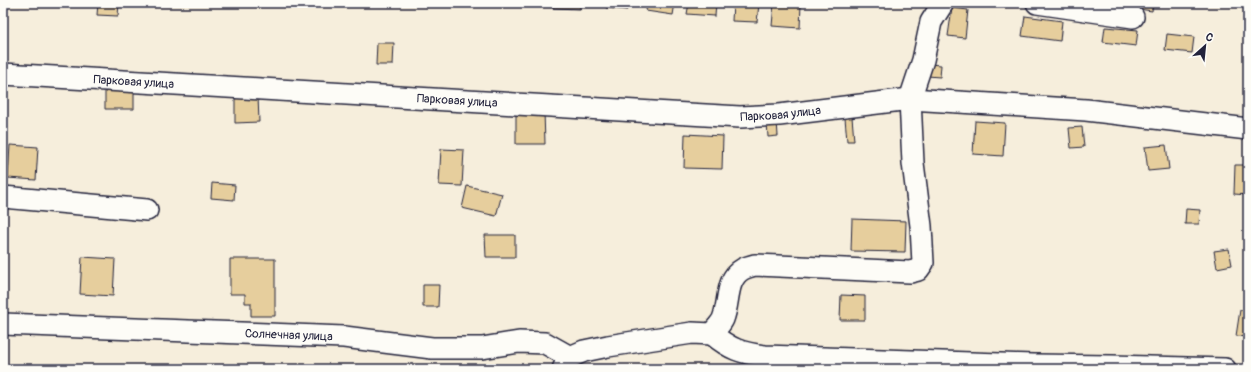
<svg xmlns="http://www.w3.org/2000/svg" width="1251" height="372" font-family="Pangolin,sans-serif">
<rect width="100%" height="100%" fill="#f6eedc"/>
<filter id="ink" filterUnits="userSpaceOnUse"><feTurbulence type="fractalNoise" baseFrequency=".025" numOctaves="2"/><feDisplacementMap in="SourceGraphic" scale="8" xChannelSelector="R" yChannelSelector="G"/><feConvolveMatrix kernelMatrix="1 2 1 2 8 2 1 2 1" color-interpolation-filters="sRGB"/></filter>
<g filter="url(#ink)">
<!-- building -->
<path fill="#e6ce9d" stroke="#22223b" d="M98 3H119L118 16 97 15Z
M553 3H580V9L553 8Z
M606 3H627V10L606 8Z
M647 3H675L673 15 646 11Z
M689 3H716L715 16 687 14Z
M733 3 759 4 757 22 732 21Z
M774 3 801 4 800 28 772 26Z
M1120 3H1153L1152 11 1119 6Z
M952 8 968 10 965 38 948 36Z
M1025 16 1062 21 1060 41 1022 36Z
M1105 27 1138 30 1136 46 1103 42Z
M1167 34 1194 37 1192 53 1165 50Z
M377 43H394L393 65H376Z
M928 64 941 65 940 77 927 76Z
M105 89H134V109H105Z
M258 96 259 122 235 123V97Z
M516 111H544L545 144H516Z
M852 117 854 141H847L845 118Z
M777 121 778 136 768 137 767 122Z
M975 121 1005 123 1003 156 973 154Z
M1082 127 1084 147 1071 148 1069 128Z
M685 134 723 136 722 169 684 168Z
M10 145 38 147 36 180 8 178Z
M1166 145 1169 169 1148 171 1145 147Z
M441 149 464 150 462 186 439 185Z
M1235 165H1248V195L1234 194Z
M212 183 235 185 234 200 211 198Z
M467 186 502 194 496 216 462 208Z
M1186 209 1200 210 1199 224H1185Z
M852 219 906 221 905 252 851 251Z
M485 235H515V257H486Z
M1229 249 1232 265 1217 268 1214 251Z
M82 257 115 259 113 296 80 294Z
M230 259H275V316H251V303H245V294H230Z
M423 285H439L438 307H423Z
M841 295 865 296V320H840Z
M1240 310 1248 311V337L1236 336Z"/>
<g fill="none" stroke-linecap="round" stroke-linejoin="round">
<defs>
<g id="minor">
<path d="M1037 3 1133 17"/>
<path id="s1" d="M3 74 740 117 779 115 910 99 1086 110 1248 129"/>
<path d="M3 197 147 210"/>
<path id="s2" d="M3 324 344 337 432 348H482L519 342 545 343 570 357"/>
<path d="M712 334C730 349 741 353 765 356L1033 365 1112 366 1225 369"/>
<path d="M563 369 570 357 584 351 608 346 692 333 712 334C715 329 721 324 723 319 730 302 725 279 743 269 747 267 751 266 755 265L910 272 918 270 923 263 921 226 913 163 910 99 923 60 931 22 943 3"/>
</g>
</defs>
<!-- minor casing -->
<use href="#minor" stroke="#22223b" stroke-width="24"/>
<!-- minor -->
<use href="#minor" stroke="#fdfcf7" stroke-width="21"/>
</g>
</g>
<g text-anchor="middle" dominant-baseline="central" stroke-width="3" stroke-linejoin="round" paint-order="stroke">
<!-- street labels -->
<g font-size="12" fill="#22223b" stroke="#fdfcf7">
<text stroke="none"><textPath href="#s1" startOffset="131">Парковая улица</textPath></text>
<text stroke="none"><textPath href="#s1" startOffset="455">Парковая улица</textPath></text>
<text stroke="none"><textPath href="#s1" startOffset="779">Парковая улица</textPath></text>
<text stroke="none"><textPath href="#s2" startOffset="286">Солнечная улица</textPath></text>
</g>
</g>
<!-- margin -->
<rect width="1251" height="372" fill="none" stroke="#fdfcf7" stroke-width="16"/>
<rect x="8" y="8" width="1235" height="356" fill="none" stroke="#22223b" stroke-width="1.5" filter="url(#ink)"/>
<!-- north arrow -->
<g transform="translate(1205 46) rotate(27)" stroke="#fdfcf7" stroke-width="3" paint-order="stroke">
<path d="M0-3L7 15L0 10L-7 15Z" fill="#22223b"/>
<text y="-6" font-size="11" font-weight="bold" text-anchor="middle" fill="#22223b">С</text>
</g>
</svg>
